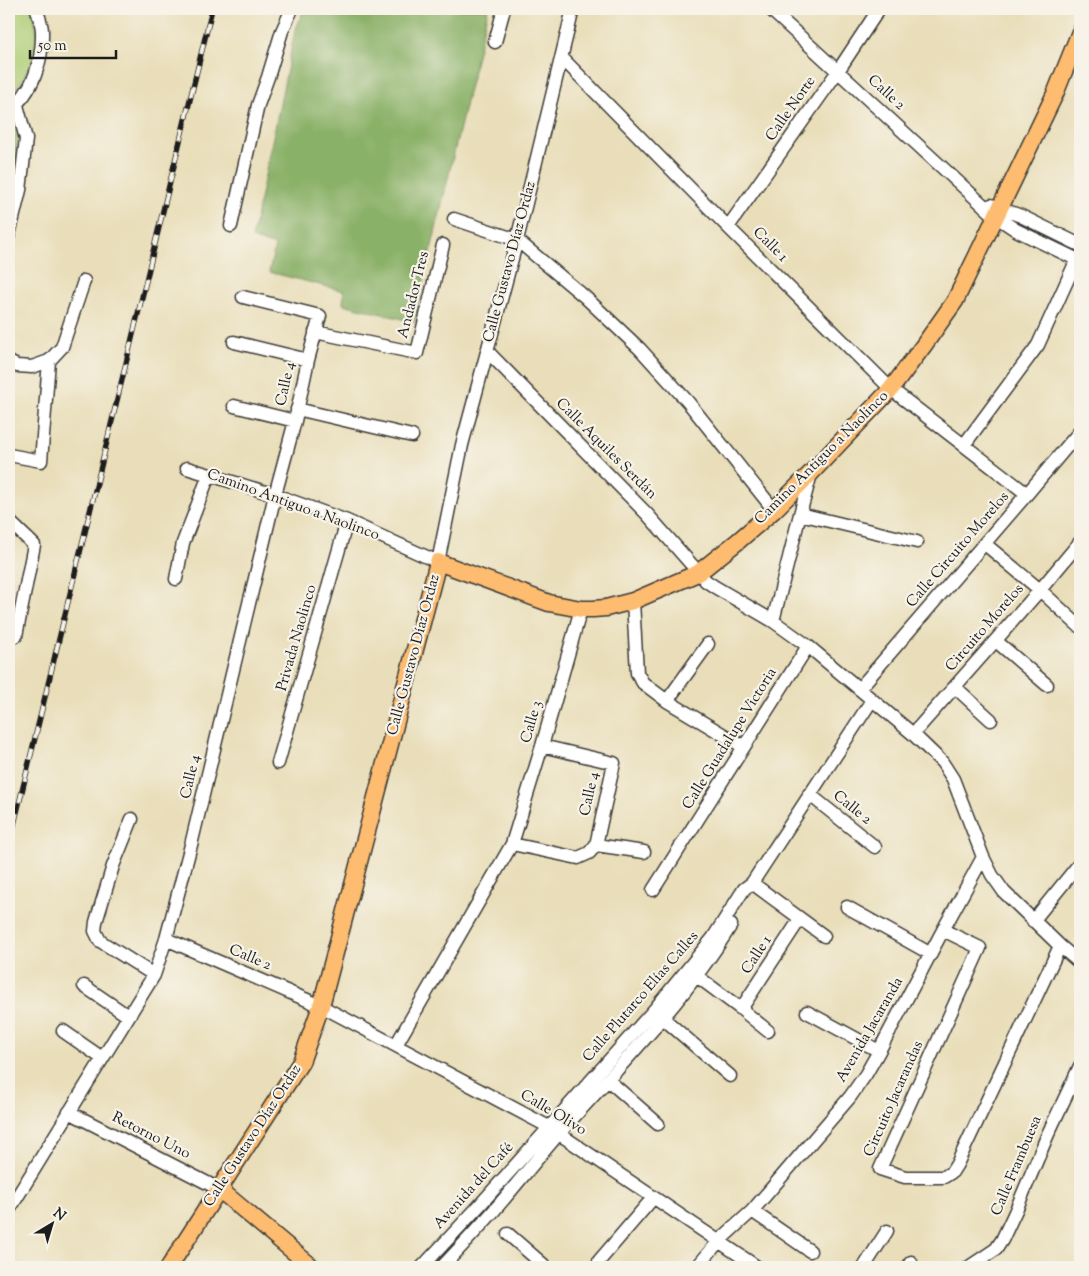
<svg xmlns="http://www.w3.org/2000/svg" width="1089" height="1276" font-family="'Sorts Mill Goudy',serif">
<rect width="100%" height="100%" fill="#f7f3e8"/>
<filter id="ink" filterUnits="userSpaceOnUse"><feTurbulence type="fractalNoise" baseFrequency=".02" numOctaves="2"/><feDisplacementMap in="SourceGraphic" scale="10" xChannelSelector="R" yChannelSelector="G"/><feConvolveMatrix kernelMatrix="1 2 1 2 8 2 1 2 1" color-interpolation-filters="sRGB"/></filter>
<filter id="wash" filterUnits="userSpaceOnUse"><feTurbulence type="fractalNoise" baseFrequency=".0096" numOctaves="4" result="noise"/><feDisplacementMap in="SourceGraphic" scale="20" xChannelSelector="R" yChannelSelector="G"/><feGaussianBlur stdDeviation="1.12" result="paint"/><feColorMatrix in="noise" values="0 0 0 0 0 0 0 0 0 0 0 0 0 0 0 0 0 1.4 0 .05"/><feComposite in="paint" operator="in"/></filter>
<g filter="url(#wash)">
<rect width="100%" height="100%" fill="#e9deb9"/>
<!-- green -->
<path fill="#aece76" stroke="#657549" d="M9 9H33L37 33 32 62 18 87 9 95Z"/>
<!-- forest -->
<path fill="#8ab167" stroke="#536642" d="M304 9H488L414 322 343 304 344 291 269 272 275 246 252 238 295 31Z
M9 125H12L19 133 13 204 9 218Z"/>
</g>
<g filter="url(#ink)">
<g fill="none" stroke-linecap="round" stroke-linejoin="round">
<defs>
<path id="minor" d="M770 9 995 216 1016 230 1080 261
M495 42 504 9
M562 58 728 227 891 389 1027 494
M9 110C33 93 43 61 42 31 42 24 38 16 37 9
M991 205 1021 216 1080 245
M454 219 517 240 585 297 640 349 688 402 774 510
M231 226 258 105 268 77 282 31 292 9
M728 227 838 71 879 9
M9 235 20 190 26 139 17 105
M315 332 417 353 443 245
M234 342 308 360
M487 351 647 514 706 581 715 587 773 621 808 646 913 734 942 762 953 779 983 857 992 875 1004 892 1060 946 1080 963
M9 362 17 366 32 367 49 361 62 347 84 281
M234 406 295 421
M297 409 412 436
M964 445 1038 345 1077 259
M9 455 41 461 49 361
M187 468 275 495 347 521 438 562 462 445 517 240 573 9
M800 514 917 542
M9 521 34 545 16 636 9 634
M985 544 1040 590 1080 627
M176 579 183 543 209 475
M633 601 637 673 643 683 667 701 744 747
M773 621 800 514 811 474
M996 641 1047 685
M955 687 991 720
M859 689 1027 494 1080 431
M667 701 708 644
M913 734 1040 590 1080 542
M542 746 614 763 596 845
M278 763 347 521
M809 794 875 847
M132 819 113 866 96 922 95 931 100 941 154 975
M512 844 578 858 589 853 596 845 644 852
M752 883 824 936
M653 890 808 646
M847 907 931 954
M1033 921 1080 863
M943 930 980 948 880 1169 905 1177H944L952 1172 957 1164 1060 946
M166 939 321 1006 549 1127 757 1267
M690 971 741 1009 768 1031
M84 986 128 1016
M741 1009 800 919
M807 1012 879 1051
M657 1013 730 1076
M63 1031 102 1058
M396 1045 512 844 542 746 581 609
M608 1080 658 1124
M69 1112 219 1189
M9 1210 154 975 166 939 191 845 275 495 295 421 308 360 320 316 243 297
M752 1211 810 1251
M508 1234 546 1267
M599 1261 653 1198
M422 1267 479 1206 654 1010 713 938 744 889 752 883 872 700
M442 1267C458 1250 475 1232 491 1214 515 1187 538 1157 562 1130 621 1065 685 1000 731 925
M697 1267 719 1241 752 1211 850 1097 866 1074 879 1051 943 930 983 857
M864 1267 887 1231
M908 1267 911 1262
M969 1267 996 1249 1002 1240 1016 1210 1048 1134 1080 1066"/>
<path id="major" d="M219 1189 312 1267
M169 1267 301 1062 321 1006 438 562 549 603 581 609H593L606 608 633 601 698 573 737 542 774 510 811 473 891 389 924 345 955 301 1055 94 1080 32"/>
</defs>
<!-- minor casing -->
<use href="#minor" stroke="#3b3934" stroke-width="15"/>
<!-- major casing -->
<use href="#major" stroke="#3b3934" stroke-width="19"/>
<!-- minor -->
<use href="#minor" stroke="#fff" stroke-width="12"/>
<!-- major -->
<use href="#major" stroke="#fdbc6f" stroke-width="16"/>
<defs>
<path id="rail" d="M9 845 212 9"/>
</defs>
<!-- rail casing -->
<use href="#rail" stroke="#1c1c1c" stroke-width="5.5"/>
<!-- rail -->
<use href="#rail" stroke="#f7f3e8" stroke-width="4" stroke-dasharray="11" stroke-linecap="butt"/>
</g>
</g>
<g text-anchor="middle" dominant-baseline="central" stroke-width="4.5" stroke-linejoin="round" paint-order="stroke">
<!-- street labels -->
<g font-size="15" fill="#1c1c1c" stroke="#f7f3e8">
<text transform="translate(886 93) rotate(42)">Calle 2</text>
<text transform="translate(791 109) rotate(-55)">Calle Norte</text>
<text transform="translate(770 245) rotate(45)">Calle 1</text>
<text transform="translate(510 262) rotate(-75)">Calle Gustavo Díaz Ordaz</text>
<text transform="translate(414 295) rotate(-76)">Andador Tres</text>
<text transform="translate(286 384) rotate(-78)">Calle 4</text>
<text transform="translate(606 449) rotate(45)">Calle Aquiles Serdán</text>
<text transform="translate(822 458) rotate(-45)">Camino Antiguo a Naolinco</text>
<text transform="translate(293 505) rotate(20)">Camino Antiguo a Naolinco</text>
<text transform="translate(958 550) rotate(-49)">Calle Circuito Morelos</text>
<text transform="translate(985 628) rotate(-49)">Circuito Morelos</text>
<text transform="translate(297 638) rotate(-74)">Privada Naolinco</text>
<text transform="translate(414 655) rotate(-75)">Calle Gustavo Díaz Ordaz</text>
<text transform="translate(532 722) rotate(-74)">Calle 3</text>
<text transform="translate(730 739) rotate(-58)">Calle Guadalupe Victoria</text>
<text transform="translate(191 777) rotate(-77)">Calle 4</text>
<text transform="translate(590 794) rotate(-78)">Calle 4</text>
<text transform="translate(852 808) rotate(39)">Calle 2</text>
<text transform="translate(757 955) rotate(-57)">Calle 1</text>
<text transform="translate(250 958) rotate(23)">Calle 2</text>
<text transform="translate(641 997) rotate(-49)">Calle Plutarco Elías Calles</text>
<text transform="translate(870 1030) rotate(-60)">Avenida Jacaranda</text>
<text transform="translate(894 1099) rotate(-66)">Circuito Jacarandas</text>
<text transform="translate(553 1113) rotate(31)">Calle Olivo</text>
<text transform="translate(151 1136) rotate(27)">Retorno Uno</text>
<text transform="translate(253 1136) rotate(-57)">Calle Gustavo Díaz Ordaz</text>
<text transform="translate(1017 1166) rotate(-67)">Calle Frambuesa</text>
<text transform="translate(474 1186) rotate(-48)">Avenida del Café</text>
</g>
</g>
<!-- margin -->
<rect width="1089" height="1276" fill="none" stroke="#f7f3e8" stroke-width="30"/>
<!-- north arrow -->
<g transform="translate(52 1224) rotate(38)" stroke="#f7f3e8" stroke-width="4" paint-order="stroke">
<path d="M0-4L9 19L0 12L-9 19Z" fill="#1c1c1c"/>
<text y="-8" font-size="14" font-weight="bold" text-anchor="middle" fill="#1c1c1c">N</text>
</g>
<!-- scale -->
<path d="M30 50v8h86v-8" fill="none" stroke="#1c1c1c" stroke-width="2.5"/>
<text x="38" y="50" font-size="15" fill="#1c1c1c" stroke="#f7f3e8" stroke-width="4" paint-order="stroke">50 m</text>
</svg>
